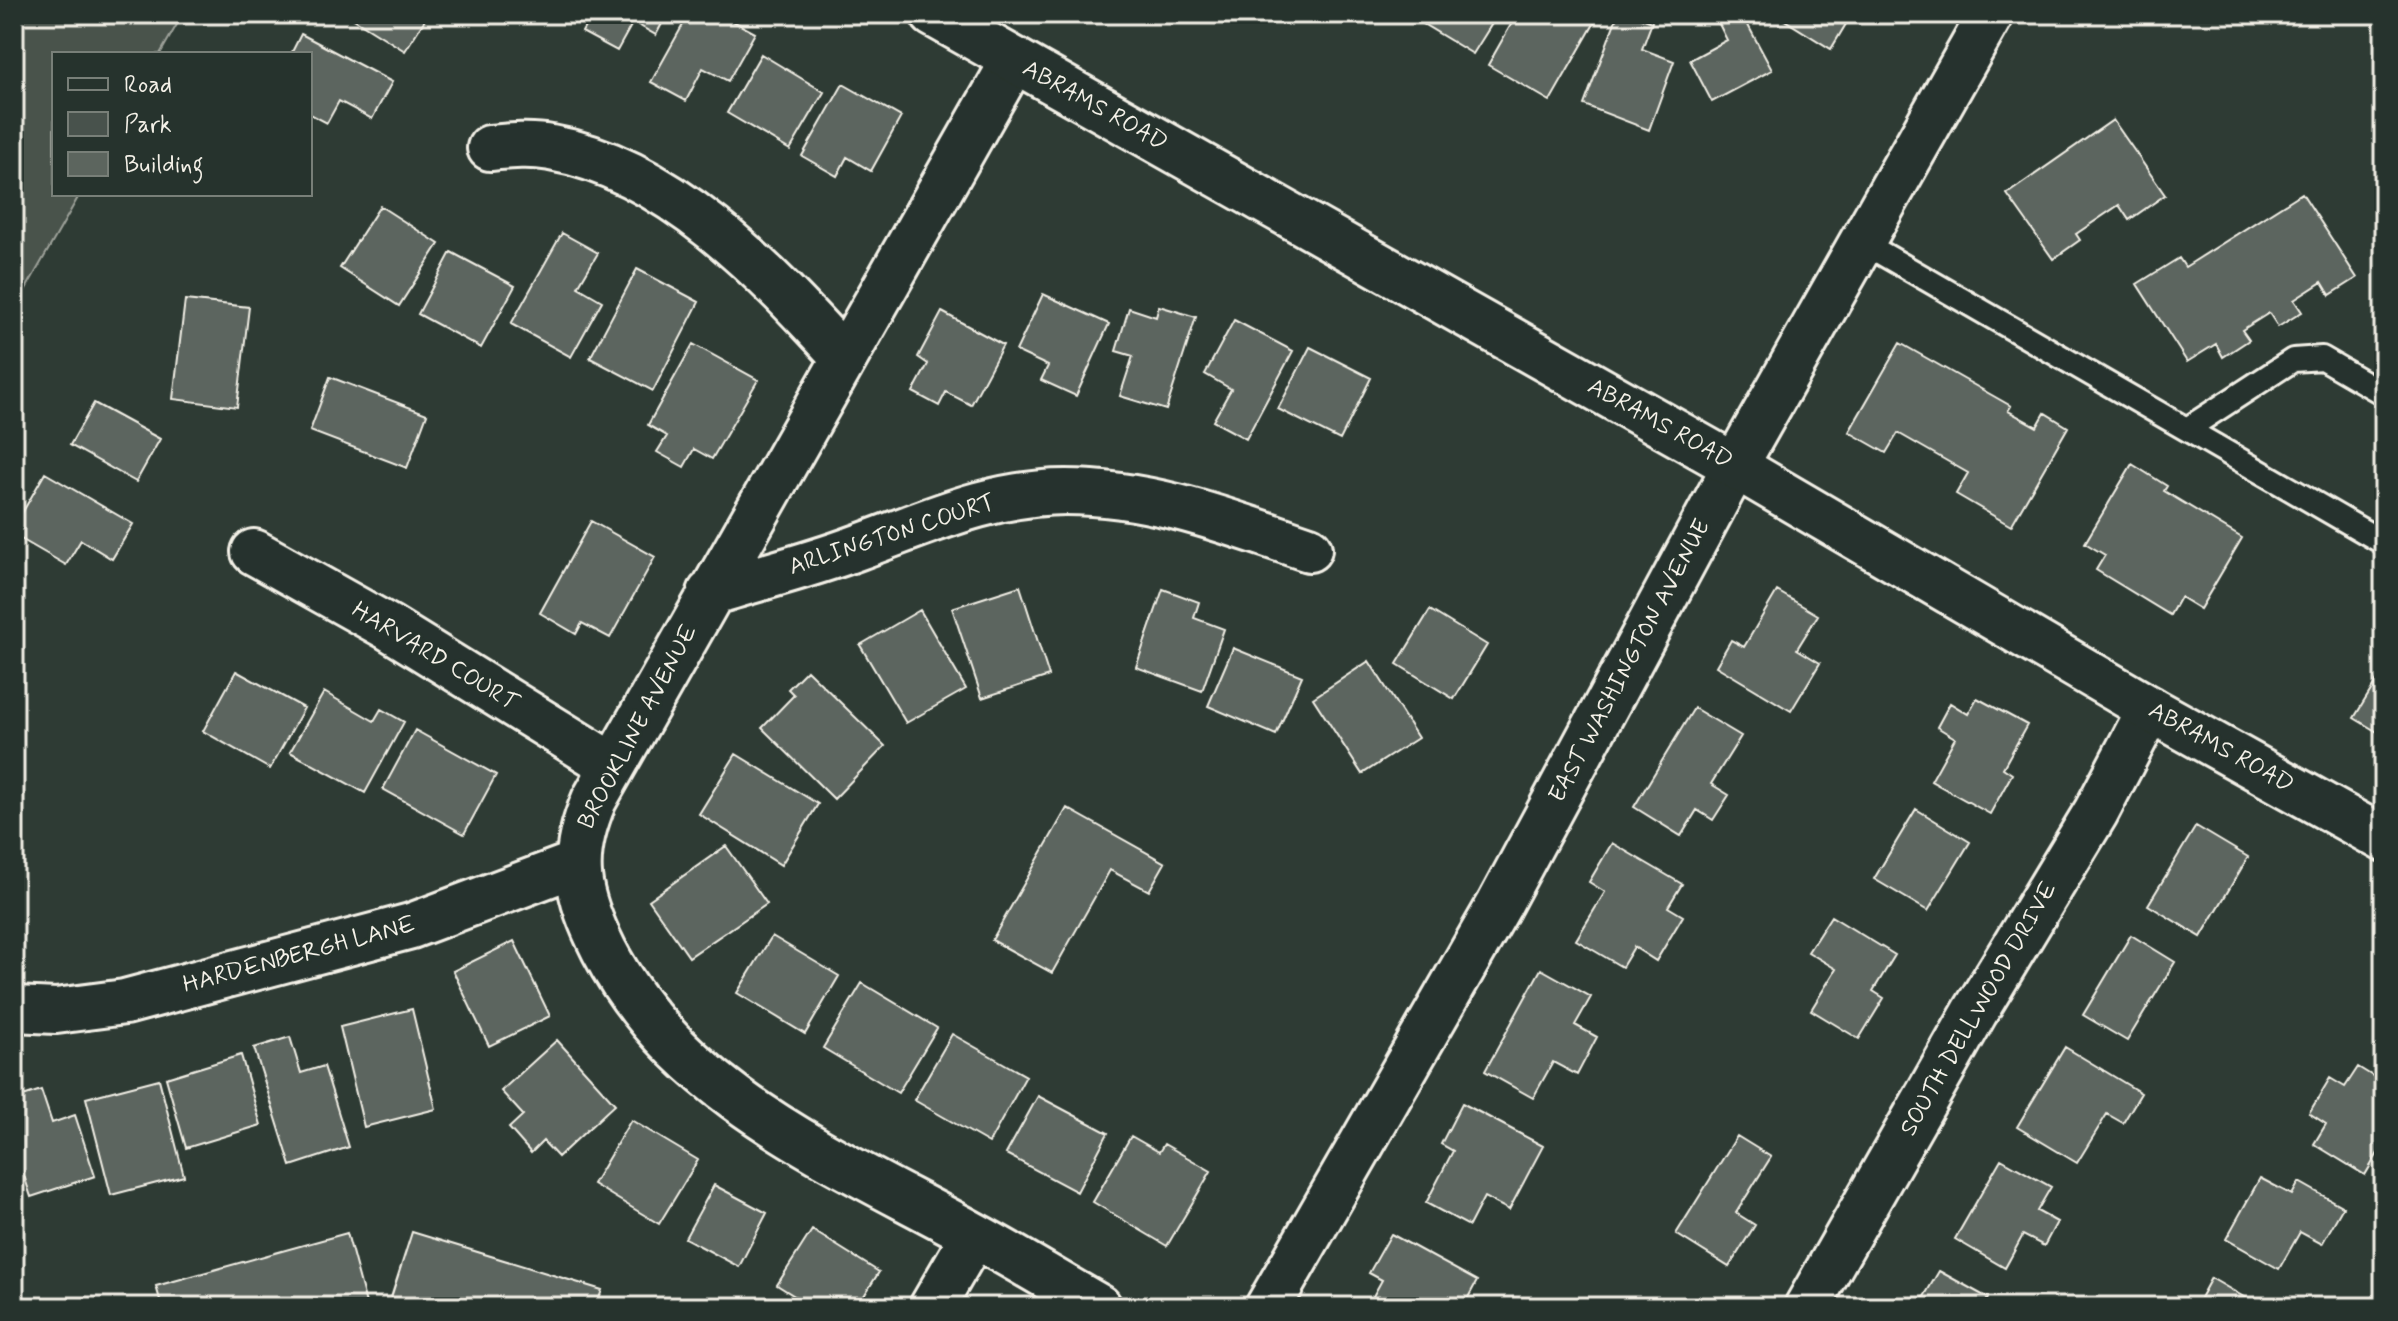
<svg xmlns="http://www.w3.org/2000/svg" width="2398" height="1321" font-family="Mynerve,sans-serif">
<rect width="100%" height="100%" fill="#2e3b34"/>
<filter id="ink" filterUnits="userSpaceOnUse"><feTurbulence type="fractalNoise" baseFrequency=".0125" numOctaves="2"/><feDisplacementMap in="SourceGraphic" scale="16" xChannelSelector="R" yChannelSelector="G"/><feConvolveMatrix kernelMatrix="1 2 1 2 8 2 1 2 1" color-interpolation-filters="sRGB"/></filter>
<g filter="url(#ink)">
<!-- green -->
<path fill="#48524c" stroke="#9ea29a" stroke-width="2" d="M14 14H183L160 54H54V194H80L14 310Z"/>
<!-- building -->
<path fill="#5c655e" stroke="#f4f1e8" stroke-width="2" d="M346 14H419L426 18 405 51Z
M592 14H667L656 35 633 22 617 51 582 32Z
M689 14H720L755 33 728 81 703 68 686 101 651 82Z
M1417 14H1498L1473 54 1415 19Z
M1517 14H1581L1595 22 1550 101 1488 65Z
M1618 14H1631L1652 22 1642 49 1674 61 1649 130 1584 105Z
M1714 14H1742L1772 70 1712 102 1690 60 1727 40Z
M1775 14H1852L1831 49Z
M301 34 392 82 372 119 339 101 327 123 310 114V54H291Z
M761 54 824 92 790 150 727 113Z
M843 84 901 117 871 171 847 157 837 176 802 156Z
M2113 120 2165 195 2129 220 2119 205 2076 234 2080 240 2053 259 2007 194Z
M2302 193 2357 278 2330 295 2322 282 2294 300 2302 312 2278 327 2269 313 2242 330 2249 340 2223 357 2216 344 2187 362 2137 284 2179 258 2185 267Z
M380 206 439 244 399 306 340 268Z
M562 233 598 253 578 287 602 301 571 357 511 324Z
M451 252 515 286 481 348 418 314Z
M637 269 699 302 653 391 590 358Z
M1043 294 1109 324 1076 396 1041 380 1048 366 1016 351Z
M185 300 249 307 237 407 173 399Z
M1159 306 1196 317 1166 410 1120 396 1133 356 1116 351 1129 308 1156 317Z
M942 312 1003 345 971 405 946 392 939 406 913 392 928 364 918 357Z
M1234 320 1293 351 1246 439 1213 421 1231 389 1205 374Z
M1900 343 2011 406 2008 411 2037 427 2045 413 2068 427 2011 526 1956 494 1968 473 1898 433 1886 453 1849 432Z
M693 344 758 380 712 459 694 449 684 467 657 452 667 436 648 425Z
M1310 347 1371 378 1340 440 1278 409Z
M330 377 427 414 407 468 310 431Z
M94 403 160 439 136 482 70 445Z
M2132 464 2167 486 2164 491 2242 538 2200 609 2180 597 2170 615 2096 570 2105 555 2085 543Z
M45 473 133 524 112 559 81 540 66 565 14 535V527Z
M591 521 655 557 610 638 582 623 576 634 540 613Z
M1020 586 1049 676 982 698 952 608Z
M1163 589 1199 602 1194 618 1224 629 1202 691 1136 667Z
M1777 591 1818 615 1797 649 1820 663 1791 711 1716 666 1731 640 1744 647Z
M920 610 966 689 906 723 860 645Z
M1430 610 1487 645 1454 699 1397 664Z
M1233 648 1302 676 1276 735 1208 706Z
M1369 661 1418 738 1362 774 1313 698Z
M2384 669V736L2354 718Z
M807 670 885 746 834 799 762 728 794 695 788 689Z
M236 671 304 708 270 769 203 731Z
M324 692 374 721 381 709 404 722 365 793 290 752Z
M1977 698 2027 725 2003 768 2012 774 1990 814 1931 781 1955 738 1937 727 1950 703 1968 714Z
M1694 708 1741 736 1711 784 1729 795 1713 820 1697 810 1681 836 1634 807Z
M415 730 496 775 464 834 383 789Z
M736 754 818 804 781 865 699 814Z
M1067 808 1165 863 1149 891 1110 870 1052 973 992 940Z
M1916 809 1970 842 1928 911 1874 879Z
M2196 826 2248 857 2201 937 2148 905Z
M1612 843 1682 884 1668 907 1683 916 1656 961 1634 947 1622 967 1576 940 1605 892 1589 882Z
M726 846 767 904 689 957 649 900Z
M1831 916 1895 955 1873 991 1884 998 1859 1039 1811 1010 1836 969 1808 952Z
M2131 935 2175 962 2127 1041 2083 1015Z
M772 936 839 976 805 1034 737 993Z
M514 941 550 1016 489 1046 453 971Z
M1541 969 1591 997 1575 1025 1597 1037 1577 1075 1553 1062 1533 1098 1485 1071Z
M862 983 937 1028 898 1093 823 1048Z
M412 1009 436 1109 364 1127 340 1027Z
M952 1034 1026 1076 989 1143 914 1100Z
M290 1037 301 1073 324 1066 349 1147 291 1166 254 1048Z
M557 1040 615 1104 558 1157 543 1141 531 1153 509 1128 523 1115 501 1091Z
M2065 1047 2141 1093 2123 1123 2107 1114 2077 1163 2017 1127Z
M241 1055 261 1125 186 1148 166 1078Z
M2358 1067 2384 1083V1143L2365 1175 2314 1144 2326 1124 2309 1113 2330 1078 2345 1087Z
M159 1079 184 1176 111 1195 86 1098Z
M41 1090 52 1123 75 1115 95 1176 31 1197 14 1145V1099Z
M1038 1096 1108 1133 1077 1192 1006 1154Z
M1462 1103 1543 1146 1509 1210 1484 1197 1469 1226 1426 1203 1453 1151 1441 1144Z
M631 1120 698 1160 659 1224 593 1184Z
M1131 1136 1159 1152 1164 1144 1211 1171 1167 1246 1093 1202Z
M1737 1136 1771 1157 1736 1213 1755 1225 1729 1267 1676 1234Z
M2001 1159 2051 1187 2037 1211 2057 1222 2044 1246 2023 1235 2005 1268 1955 1239Z
M2260 1178 2292 1195 2299 1182 2343 1207 2322 1244 2300 1232 2279 1269 2226 1239Z
M714 1185 767 1213 739 1267 685 1238Z
M812 1230 879 1272 857 1307H812L777 1285Z
M412 1232 602 1290 596 1307H388Z
M347 1233 367 1307H162L156 1286Z
M1391 1234 1477 1281 1463 1307H1367L1382 1280 1369 1273Z
M1939 1271 1988 1298 1984 1307H1918Z
M2211 1278 2261 1307H2195Z"/>
<g fill="none" stroke-linecap="round" stroke-linejoin="round">
<defs>
<path id="service" d="M1862 242 2384 543
M2187 429 2293 360 2322 358 2384 394"/>
<path id="minor" d="M1014 60 594 800C569 859 576 894 604 950 679 1096 836 1159 972 1234 1015 1257 1057 1283 1099 1307
M490 148C510 146 531 144 551 148 669 168 767 273 844 357
M254 552 388 627 613 766
M710 593C758 578 808 566 856 548 926 523 990 492 1066 492 1152 492 1229 522 1309 549
M14 1009 56 1011 125 1002 411 926 576 864
M932 1307 974 1235
M1268 1307 1499 905 1735 466
M1807 1307 1975 1012 2096 812 2150 709"/>
<path id="tertiary" d="M933 14 1735 466 2150 709 2384 839
M1735 466 1991 14"/>
</defs>
<!-- service casing -->
<use href="#service" stroke="#f4f1e8" stroke-width="28"/>
<!-- minor casing -->
<use href="#minor" stroke="#f4f1e8" stroke-width="50"/>
<!-- tertiary casing -->
<use href="#tertiary" stroke="#f4f1e8" stroke-width="50"/>
<!-- service -->
<use href="#service" stroke="#26332d" stroke-width="22"/>
<!-- minor -->
<use href="#minor" stroke="#26332d" stroke-width="44"/>
<!-- tertiary -->
<use href="#tertiary" stroke="#26332d" stroke-width="44"/>
</g>
</g>
<g text-anchor="middle" dominant-baseline="central" stroke-width="6" stroke-linejoin="round" paint-order="stroke">
<!-- street labels -->
<g font-size="24" fill="#f4f1e8" stroke="#26332d">
<text transform="translate(1095 106) rotate(29)">ABRAMS ROAD</text>
<text transform="translate(1660 424) rotate(29)">ABRAMS ROAD</text>
<text transform="translate(892 535) rotate(-18)">ARLINGTON COURT</text>
<text transform="translate(435 657) rotate(31)">HARVARD COURT</text>
<text transform="translate(1630 661) rotate(-62)">EAST WASHINGTON AVENUE</text>
<text transform="translate(638 727) rotate(-62)">BROOKLINE AVENUE</text>
<text transform="translate(2221 748) rotate(29)">ABRAMS ROAD</text>
<text transform="translate(299 955) rotate(-15)">HARDENBERGH LANE</text>
<text transform="translate(1979 1009) rotate(-60)">SOUTH DELLWOOD DRIVE</text>
</g>
</g>
<!-- margin -->
<rect width="2398" height="1321" fill="none" stroke="#26332d" stroke-width="48"/>
<rect x="24" y="24" width="2350" height="1273" fill="none" stroke="#f4f1e8" stroke-width="3" filter="url(#ink)"/>
<!-- legend -->
<rect x="52" y="52" width="260" height="144" fill="#26332d" stroke="#787f78" stroke-width="2"/>
<rect x="68" y="78" width="40" height="12" fill="#26332d" stroke="#787f78" stroke-width="2"/>
<text x="124" y="92" font-size="24" fill="#f4f1e8">Road</text>
<rect x="68" y="112" width="40" height="24" fill="#48524c" stroke="#787f78" stroke-width="2"/>
<text x="124" y="132" font-size="24" fill="#f4f1e8">Park</text>
<rect x="68" y="152" width="40" height="24" fill="#5c655e" stroke="#787f78" stroke-width="2"/>
<text x="124" y="172" font-size="24" fill="#f4f1e8">Building</text>
</svg>
